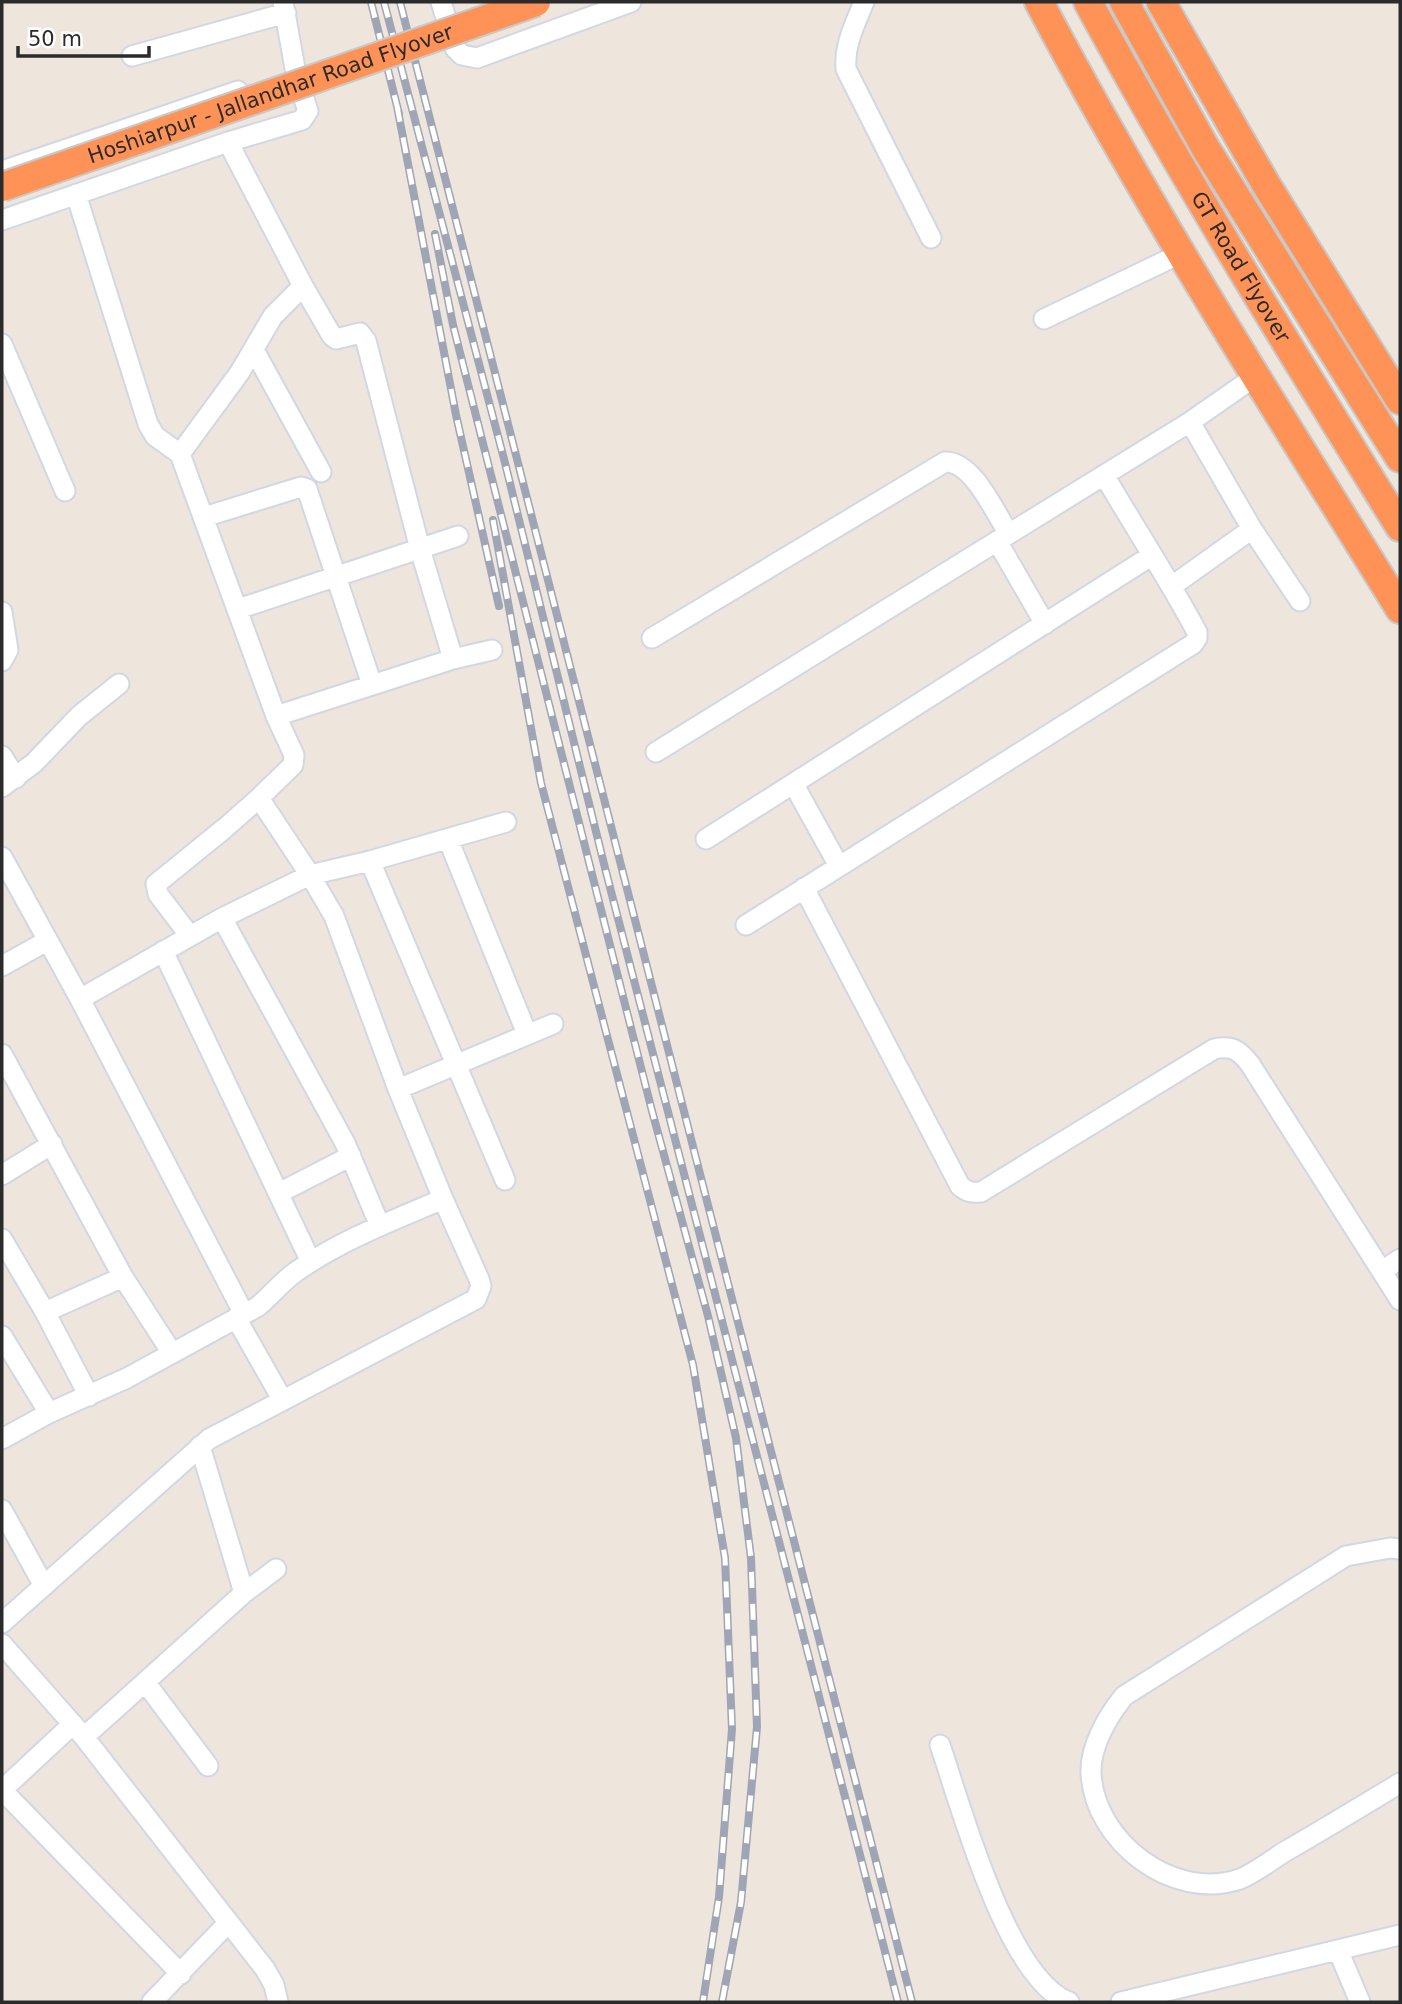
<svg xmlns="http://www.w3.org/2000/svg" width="1402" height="2004" font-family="'DejaVu Sans',sans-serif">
<rect width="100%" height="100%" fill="#eee5dd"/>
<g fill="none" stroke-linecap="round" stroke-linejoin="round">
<defs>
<path id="minor" d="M283 2 296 74
M441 2 455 48 462 55 477 58 631 2
M864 2C855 24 844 45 846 69L931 238
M132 56 286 13
M228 142 303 286 273 316 240 372 180 454 276 716 294 755 293 765 259 798
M2 171 238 91
M76 194 148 424 155 436 180 454
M2 220 228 142 302 120 308 111 296 74
M303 286 332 336 336 339 360 333 366 341 420 549 453 659
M1044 319 1182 253
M2 344 65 491
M254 350 321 472
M1190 422 1252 529 1300 601
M204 517 301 487 307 489 372 685
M997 541 1045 624
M1172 586 1252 529
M238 609 458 536
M2 612 8 650 2 661
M652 638 945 462C973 461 995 513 1009 534
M276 716 453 659 492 650
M656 752 1190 422 1256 376
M2 756 16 778
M794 785 839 866
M2 787 34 763 79 716 119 684
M448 839 527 1034
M706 839 1151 556
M2 857 80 999 244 1314
M370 861 505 1180
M804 888 960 1186C967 1192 972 1193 981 1192L1214 1049C1232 1045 1239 1050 1250 1064L1400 1300
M222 918 345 1143 380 1226
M746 925 1193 644 1197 638V632C1168 578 1135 528 1104 475
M190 936 158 894 156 884 225 828 259 798 310 875 370 861 506 822
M163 951 311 1262
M2 966 47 941
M80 999 222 918 310 875 334 916 398 1089 443 1199
M2 1054 123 1277
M398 1089 553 1024
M2 1175 52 1144
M279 1193 351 1156
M2 1239 45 1312 89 1396
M1382 1271 1400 1259
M45 1312 123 1277 172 1353
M236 1318 282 1399
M2 1336 49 1413
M2 1439 49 1413 127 1378 257 1307C271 1296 282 1281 297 1271 341 1240 394 1220 443 1199L479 1279 481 1286 476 1299 209 1439 2 1623
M200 1446 244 1593
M2 1510 44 1586
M1400 1549 1390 1548 1346 1556 1124 1696C1108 1716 1090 1746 1091 1773 1094 1841 1173 1902 1240 1879 1255 1873 1271 1860 1286 1851 1324 1829 1362 1806 1400 1783
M2 1644 84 1737 265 1969 274 1985 278 2002
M145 1682 208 1766
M84 1737 244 1593 276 1569
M940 1745C961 1806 1007 1979 1069 2002
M2 1790 181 1974
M2 1790 73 1724
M1338 1950 1360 2002
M152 2002 228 1923
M1121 2002 1400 1935"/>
<g id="highway">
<path d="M1039 2C1149 210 1276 409 1400 609"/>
<path id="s1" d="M1088 2C1185 181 1293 354 1400 527"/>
<path d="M1124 2 1206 149 1400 458"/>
<path d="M1161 2 1267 186 1400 400"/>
</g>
</defs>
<!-- minor casing -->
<use href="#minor" stroke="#d2d7e4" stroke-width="23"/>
<!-- highway casing -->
<use href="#highway" stroke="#c8c8c8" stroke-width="32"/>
<!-- minor -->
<use href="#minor" stroke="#fff" stroke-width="19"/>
<!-- highway -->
<use href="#highway" stroke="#ff9357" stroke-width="28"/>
<defs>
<path id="rail" d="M371 2 399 114
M384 2 504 459 605 868 898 2002
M400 2 912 2002
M397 106 456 415 499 606
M435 234 453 325 652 1111 708 1316 736 1438 751 1558 757 1727 741 1902 722 2002
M493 520 541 783 693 1365 725 1558 732 1729 719 1897 703 2002"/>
</defs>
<!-- rail casing -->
<use href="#rail" stroke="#a0a5b6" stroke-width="8"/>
<!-- rail -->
<use href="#rail" stroke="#fff" stroke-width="5" stroke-dasharray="16" stroke-linecap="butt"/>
<defs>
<g id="highway-bridge">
<path id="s2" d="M2 187 536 2"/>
</g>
</defs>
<!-- highway-bridge casing -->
<use href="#highway-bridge" stroke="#c8c8c8" stroke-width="32" stroke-linecap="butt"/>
<!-- highway-bridge -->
<use href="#highway-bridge" stroke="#ff9357" stroke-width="28"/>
</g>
<g text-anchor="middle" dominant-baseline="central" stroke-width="5" stroke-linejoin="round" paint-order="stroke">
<!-- street labels -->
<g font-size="21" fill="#2b2b2b" stroke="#fff">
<text stroke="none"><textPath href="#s2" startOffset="284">Hoshiarpur - Jallandhar Road Flyover</textPath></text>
<text stroke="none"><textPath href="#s1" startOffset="306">GT Road Flyover</textPath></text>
</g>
</g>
<!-- border -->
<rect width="1402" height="2004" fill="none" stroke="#2b2b2b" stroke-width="7"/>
<!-- scale -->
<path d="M18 46v10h131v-10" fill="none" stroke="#2b2b2b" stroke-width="3.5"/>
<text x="28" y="46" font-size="21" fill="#2b2b2b" stroke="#ffffff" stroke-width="5" paint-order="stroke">50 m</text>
</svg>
